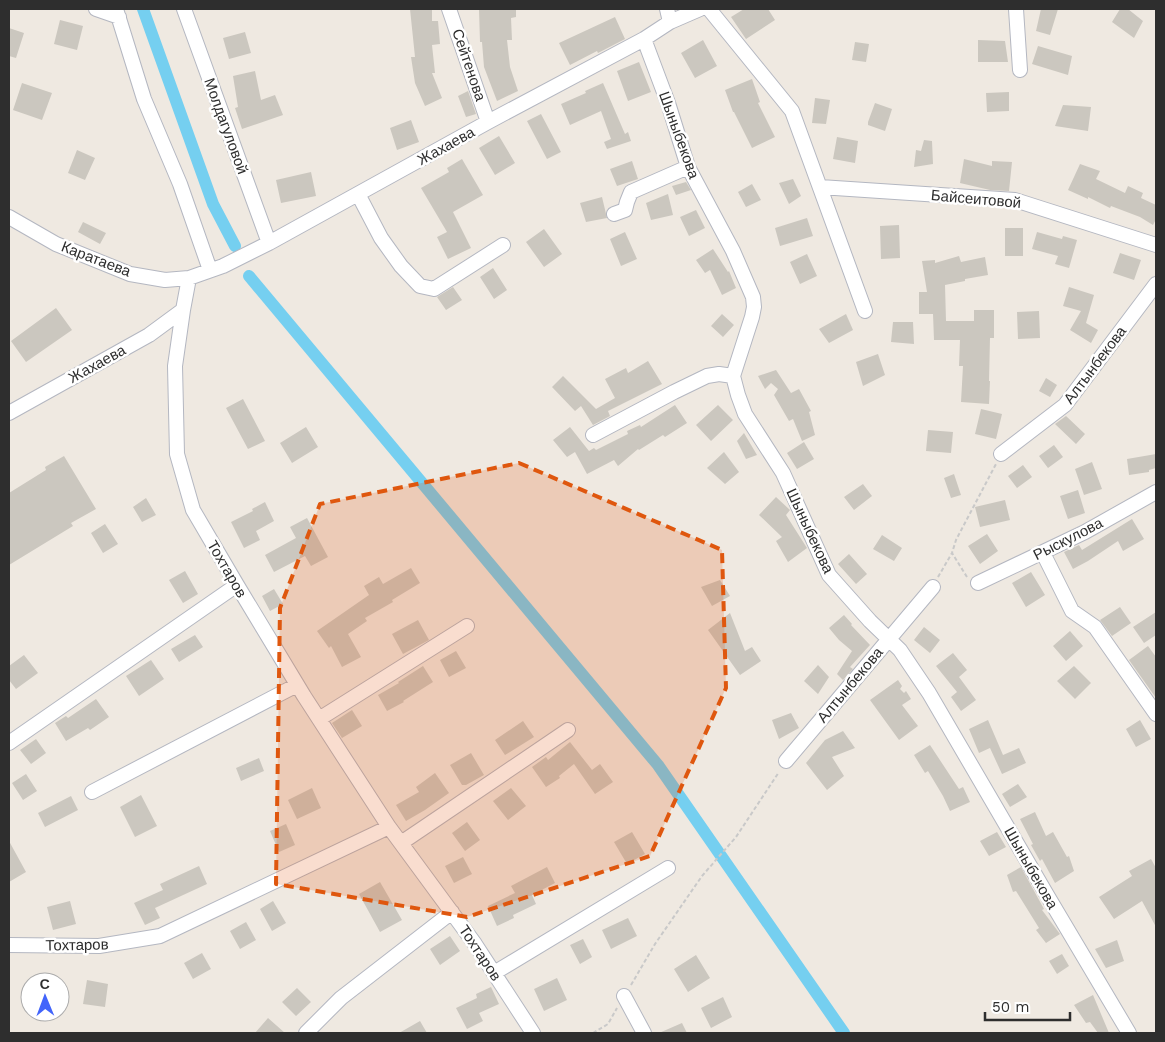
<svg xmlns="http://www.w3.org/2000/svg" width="1165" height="1042" font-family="'Work Sans',sans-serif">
<rect width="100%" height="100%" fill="#efe9e1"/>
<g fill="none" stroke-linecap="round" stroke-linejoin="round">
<!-- canal -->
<path stroke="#75cff0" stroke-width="12" d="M143 9 213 204 235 246
M249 276 658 765 844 1033"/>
</g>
<!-- building -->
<path fill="#cbc7bf" d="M410 9H432V21H438L440 44 432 45 435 73H432L442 98 425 106 415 83 411 57H415Z
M479 9H516V17L511 18 512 40H507L510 67 518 91 497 101 484 67 482 42H480Z
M744 9H768L775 20 746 39 731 17Z
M1041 9H1058L1050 35 1036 31Z
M1120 9H1128L1143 21 1134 38 1112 22Z
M615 17 625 39 598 53 597 51 570 65 559 43Z
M60 20 83 26 77 50 54 44Z
M9 28 24 33 16 58 9 56Z
M245 32 251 53 229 59 223 38Z
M703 40 717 66 695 78 681 53Z
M978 40 1005 41 1008 62H978Z
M855 42 869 44 866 62 852 60Z
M1038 46 1072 56 1068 75 1032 64Z
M639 62 651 92 628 101 617 71Z
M255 71 261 100 275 95 283 115 242 129 235 108 238 107 233 76Z
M752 79 760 102 758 103 775 137 752 148 734 112H733L725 90Z
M22 83 52 93 42 120 13 110Z
M603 83 625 134 628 132 631 141 607 149 604 142 611 139 601 111 570 125 561 104 586 93 585 91Z
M468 91 476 114 466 117 458 96Z
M1009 92V111L987 112 986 93Z
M815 98 830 100 826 124 812 123Z
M875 103 892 109 885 131 868 125V122Z
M1063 105 1091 107 1088 131 1055 126Z
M541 114 561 152 547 159 527 121Z
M411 120 419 142 397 150 390 128Z
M499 136 515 163 495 175 479 148Z
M837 137 858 141 855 163 833 159Z
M924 140 932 141 933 164 914 167 916 150 921 151Z
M77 150 95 158 85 180 68 173Z
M462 159 483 195 453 212 471 248 448 259 437 237 447 232 421 188 449 172 447 168Z
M964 159 992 166V161L1012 162 1009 191 990 190 960 183Z
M632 161 638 179 617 186 610 169Z
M1080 164 1100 171 1096 179 1125 193 1128 186 1143 193 1141 198 1156 205V219L1153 225 1140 217 1111 206 1110 208 1088 197V199L1068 190Z
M311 172 316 196 281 203 276 180Z
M793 179 801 196 789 204 779 183Z
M686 182 691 190 676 195 672 186Z
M752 184 761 200 746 207 738 192Z
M668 194 673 215 651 220 646 203Z
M602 197 607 218 586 222 580 203Z
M696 210 705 228 689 236 680 217Z
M807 218 813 236 780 246 775 228Z
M83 222 106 233 100 244 78 232Z
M899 225 900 258 881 259 880 226Z
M1005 228H1023V256H1005Z
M544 229 562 254 544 267 526 242Z
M625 232 637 259 621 266 610 239Z
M1037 232 1062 239 1063 236 1077 240 1069 268 1055 264 1058 256 1032 249Z
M713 249 728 272 729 271 736 288 722 295 710 270 705 273 696 260Z
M1120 253 1141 260 1134 280 1113 273Z
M807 254 817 276 800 284 790 262Z
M959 256 961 262 985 257 988 275 965 279V281L945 285 946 321H974V310H994V338H990L989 381H990L989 404 961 402 963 366H959L960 340H934L933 314H919V292H927L922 261 935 260V263Z
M493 268 507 290 494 299 480 277Z
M453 287 462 300 446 310 437 297Z
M1069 287 1094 295 1086 323 1098 330 1091 343 1070 330 1081 311 1063 306Z
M56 308 72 330 26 362 11 341Z
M1039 311 1040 338 1018 339 1017 312Z
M722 314 734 325 723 337 711 326Z
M846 314 853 330 829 343 819 329Z
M893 322H913L914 344 891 342Z
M878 354 885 375 863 386 856 362Z
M648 361 662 384 608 411 610 416 593 425 581 406 575 411 552 387 563 376 596 409 615 398 605 379 626 368 628 373Z
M776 370 791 393 799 389 811 411 809 412 815 435 802 441 793 419 789 421 774 395 778 389 771 383 765 389 758 376Z
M1046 378 1057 385 1050 397 1039 391Z
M243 399 265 441 248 449 226 408Z
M675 405 687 423 665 437 663 435 639 450 638 449 618 466 614 460 587 474 575 452 567 457 553 440 570 427 589 451 594 448 596 450 628 434 627 431 640 425 641 427Z
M718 405 733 420 711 441 696 425Z
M981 409 1002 414 996 439 975 434Z
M1066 416 1085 434 1076 444 1055 424Z
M306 427 318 447 292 463 280 443Z
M928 430 953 432 951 453 926 451Z
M744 433 757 455 746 459 737 441Z
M804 442 814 459 797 469 787 453Z
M1054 445 1063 457 1048 468 1039 456Z
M724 452 739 472 725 484 707 468Z
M1156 454V468L1149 470V472L1129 475 1127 459Z
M64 456 96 509 71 523 73 526 9 565V493L46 470 45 467Z
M1092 462 1102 489 1084 495 1075 469Z
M1023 465 1032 477 1017 488 1008 476Z
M954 474 961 495 951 498 944 478Z
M863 484 872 496 854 510 844 497Z
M1078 490 1085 513 1068 519 1060 496Z
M776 497 790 510 786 515 807 548 788 562 776 541 782 537 759 515Z
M146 498 156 515 142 522 133 507Z
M1005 500 1010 520 980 527 975 507Z
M265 502 274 521 256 531 260 540 244 548 231 522 253 511 252 509Z
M307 518 328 557 311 566 305 556 274 572 265 555 296 538 290 527Z
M1132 519 1144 539 1123 551 1118 541 1088 561 1073 569 1064 552 1079 545 1082 550Z
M105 524 118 544 103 553 91 533Z
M987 534 998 551 980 564 968 546Z
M882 535 902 548 894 561 873 549Z
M849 554 867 574 856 584 838 564Z
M411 568 420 583 392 600 393 602 365 618 367 621 348 634 361 657 342 667 331 646 329 648 317 631 369 595 364 586 379 577 383 584Z
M185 571 198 594 183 603 169 580Z
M1031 572 1045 595 1026 607 1012 583Z
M720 580 730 596 712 606 701 587Z
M274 589 283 604 270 611 262 596Z
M1120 607 1131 623 1112 636 1100 620Z
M1156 612V635L1144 643 1133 627Z
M730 613 745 651 752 647 761 661 740 675 708 630Z
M844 615 852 624 851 625 870 645 850 667 853 669 843 680 837 674 852 651 839 640 829 628Z
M418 620 429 640 403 654 392 634Z
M924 627 940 640 930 653 914 640Z
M1070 631 1083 646 1066 661 1053 646Z
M195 635 203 647 179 662 171 649Z
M1148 646 1156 657V698L1129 660Z
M456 651 466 668 449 677 440 660Z
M953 653 967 670 959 677 976 700 961 711 951 697 957 692 936 666Z
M24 655 38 673 16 689 9 680V666Z
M151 660 164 679 139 696 126 676Z
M818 665 829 677 818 694 804 681Z
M423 666 433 682 403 701 404 702 387 711 378 695 399 683 398 682Z
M1074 666 1091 683 1075 699 1057 681Z
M898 680 902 686 900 689 904 693 906 691 911 699 902 705 918 726 899 740 870 700Z
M96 699 109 717 90 730 88 728 66 741 55 723 66 716 68 718Z
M352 710 362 726 342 738 332 723Z
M791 713 799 728 779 739 772 720Z
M988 720 1003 755 1019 748 1026 763 1002 774 990 748 979 753 969 729Z
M1140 720 1151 739 1136 747 1126 729Z
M523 721 534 737 505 755 495 740Z
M843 731 855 748 832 757 844 776 827 790 806 763 825 740Z
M36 739 46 753 31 764 20 750Z
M570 742 592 770 600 764 613 782 595 794 574 764 559 776 560 778 546 787 532 767 546 757 548 760Z
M930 745 959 789 963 787 970 802 950 811 943 796 928 771 925 773 914 755Z
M471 753 484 775 466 785H462L450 765Z
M259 758 264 771 241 781 236 768Z
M435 773 449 793 425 810 406 821 396 805 419 792 416 787Z
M26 774 37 791 23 800 12 783Z
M1018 784 1027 797 1010 807 1002 794Z
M312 788 321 808 297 819 288 800Z
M511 788 526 806 508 820 493 801Z
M141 795 157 826 135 837 120 807Z
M71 796 78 810 45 827 38 813Z
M1035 812 1046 836 1053 832 1067 857 1069 856 1074 871 1055 883 1042 859 1040 861 1031 845 1033 844 1020 819Z
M467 822 480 840 465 851 452 833Z
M286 824 295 845 279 852 270 831Z
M632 832 645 854 627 864 614 842Z
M997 832 1006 847 989 856 980 841Z
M9 841 26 872 9 882Z
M463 857 472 874 454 883 445 866Z
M1151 859 1156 868V927L1142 901 1114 919 1099 897 1132 876 1129 871Z
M199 866 207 884 155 908 160 918 145 925 134 903 163 890 160 884Z
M547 867 555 883 532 895 536 904 513 915 514 918 497 926 488 906 515 893 511 886Z
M1021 867 1044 909 1042 910 1060 934 1046 943 1036 930 1039 928 1016 891 1013 892 1007 875Z
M380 882 402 920 380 932 359 894Z
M70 901 76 924 53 930 47 907Z
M273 901 286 923 272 931 260 909Z
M628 918 637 936 611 949 602 930Z
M246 922 256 940 240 949 230 931Z
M450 936 460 951 440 965 430 949Z
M583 939 592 957 580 964 570 945Z
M1117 940 1124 961 1106 968 1095 949Z
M202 953 211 969 193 979 184 963Z
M1062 954 1069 966 1057 974 1049 961Z
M696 955 710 978 688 992 674 969Z
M557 978 567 1000 544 1011 534 989Z
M87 980 108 984 105 1007 83 1004Z
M491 987 499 1004 479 1013 483 1021 467 1029 456 1008 477 998 476 994Z
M297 988 311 1002 296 1016 282 1002Z
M1093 995 1109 1033H1098L1090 1022 1086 1023 1074 1005Z
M723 997 732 1017 711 1028 701 1008Z
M268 1018 285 1033H255Z
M420 1021 427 1033H399Z
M682 1023 687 1033H659Z"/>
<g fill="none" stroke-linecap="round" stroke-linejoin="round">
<defs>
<path id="minor" d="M96 9 119 17
M116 9 144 99 180 184 210 270
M184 9 269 243
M449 9 488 122
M667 9 670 22
M709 9 792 111 865 311
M1016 9 1020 70
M644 39 668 103 688 167 733 251 753 297 754 307 752 317 733 376 738 395 745 414 783 473 829 575 870 621 900 650 929 693 1047 895 1129 1033
M820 187 1015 200 1156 245
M358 194 381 238 401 266 420 286 434 289 503 245
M614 214 625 210 627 202 631 192 688 167
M9 217 56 244 130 274 165 280 189 278 223 266 269 243 488 122 644 39 670 22 700 9
M9 413 149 335 183 310
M593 435 674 392 707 376 719 374 733 376
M1001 454 1065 405 1156 284
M1043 553 1072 611 1095 627 1156 714
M978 583 1085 532 1156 492
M319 719 467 626
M9 743 237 585
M786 761 933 587
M92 792 297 685
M389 827 475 944 533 1033
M401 843 568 730
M9 945 99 946 160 936 389 827 304 696 237 585 193 510 177 454 175 366 183 310 189 278
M494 973 668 868
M624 996 644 1033
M306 1033 341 998 452 912"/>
</defs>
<!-- minor casing -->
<use href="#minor" stroke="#b4b7c1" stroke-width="16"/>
<!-- path -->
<path stroke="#c9c9c9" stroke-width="2" stroke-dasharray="4 2.5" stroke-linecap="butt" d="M938 577 952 553
M967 577 952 553 956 540 996 464
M631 985 655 944 702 876 736 837 779 772
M593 1033 608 1024 617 1008"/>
<!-- minor -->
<use href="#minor" stroke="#fff" stroke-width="14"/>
</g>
<!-- marked area -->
<path fill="#df570e" fill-opacity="0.2" stroke="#df570e" stroke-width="4" stroke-dasharray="10 6" stroke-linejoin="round" d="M519 463 722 550 726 688 650 856 467 917 276 884 280 608 320 504Z"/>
<g text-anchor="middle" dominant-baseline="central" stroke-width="5" stroke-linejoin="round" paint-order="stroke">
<!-- street labels -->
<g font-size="15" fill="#2e2e2e" stroke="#fff">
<text transform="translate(469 65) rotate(71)">Сейтенова</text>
<text transform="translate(226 126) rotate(70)">Молдагуловой</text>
<text transform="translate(679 135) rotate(70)">Шыныбекова</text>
<text transform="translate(446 146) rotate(-29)">Жахаева</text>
<text transform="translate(976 199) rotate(5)">Байсеитовой</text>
<text transform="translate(96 259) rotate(21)">Каратаева</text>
<text transform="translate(97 364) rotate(-29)">Жахаева</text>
<text transform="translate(1095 365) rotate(-53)">Алтынбекова</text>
<text transform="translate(810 531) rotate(65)">Шыныбекова</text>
<text transform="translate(1068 539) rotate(-27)">Рыскулова</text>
<text transform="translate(227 569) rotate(60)">Тохтаров</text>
<text transform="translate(850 685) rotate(-50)">Алтынбекова</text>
<text transform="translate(1031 868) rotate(60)">Шыныбекова</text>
<text transform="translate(77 945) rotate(-1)">Тохтаров</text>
<text transform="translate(480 953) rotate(56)">Тохтаров</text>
</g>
</g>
<!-- border -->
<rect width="1165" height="1042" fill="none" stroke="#2e2e2e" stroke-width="20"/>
<!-- north arrow -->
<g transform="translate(45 997) rotate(359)"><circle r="24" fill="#ffffff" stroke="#ababab"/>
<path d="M0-4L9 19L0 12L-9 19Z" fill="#4264fb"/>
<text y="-8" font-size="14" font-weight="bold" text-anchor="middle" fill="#2e2e2e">С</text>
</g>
<!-- scale -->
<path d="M985 1012v8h85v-8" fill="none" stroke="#2e2e2e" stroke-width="2.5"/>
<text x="992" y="1012" font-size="15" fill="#2e2e2e" stroke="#ffffff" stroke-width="4" paint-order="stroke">50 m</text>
</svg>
